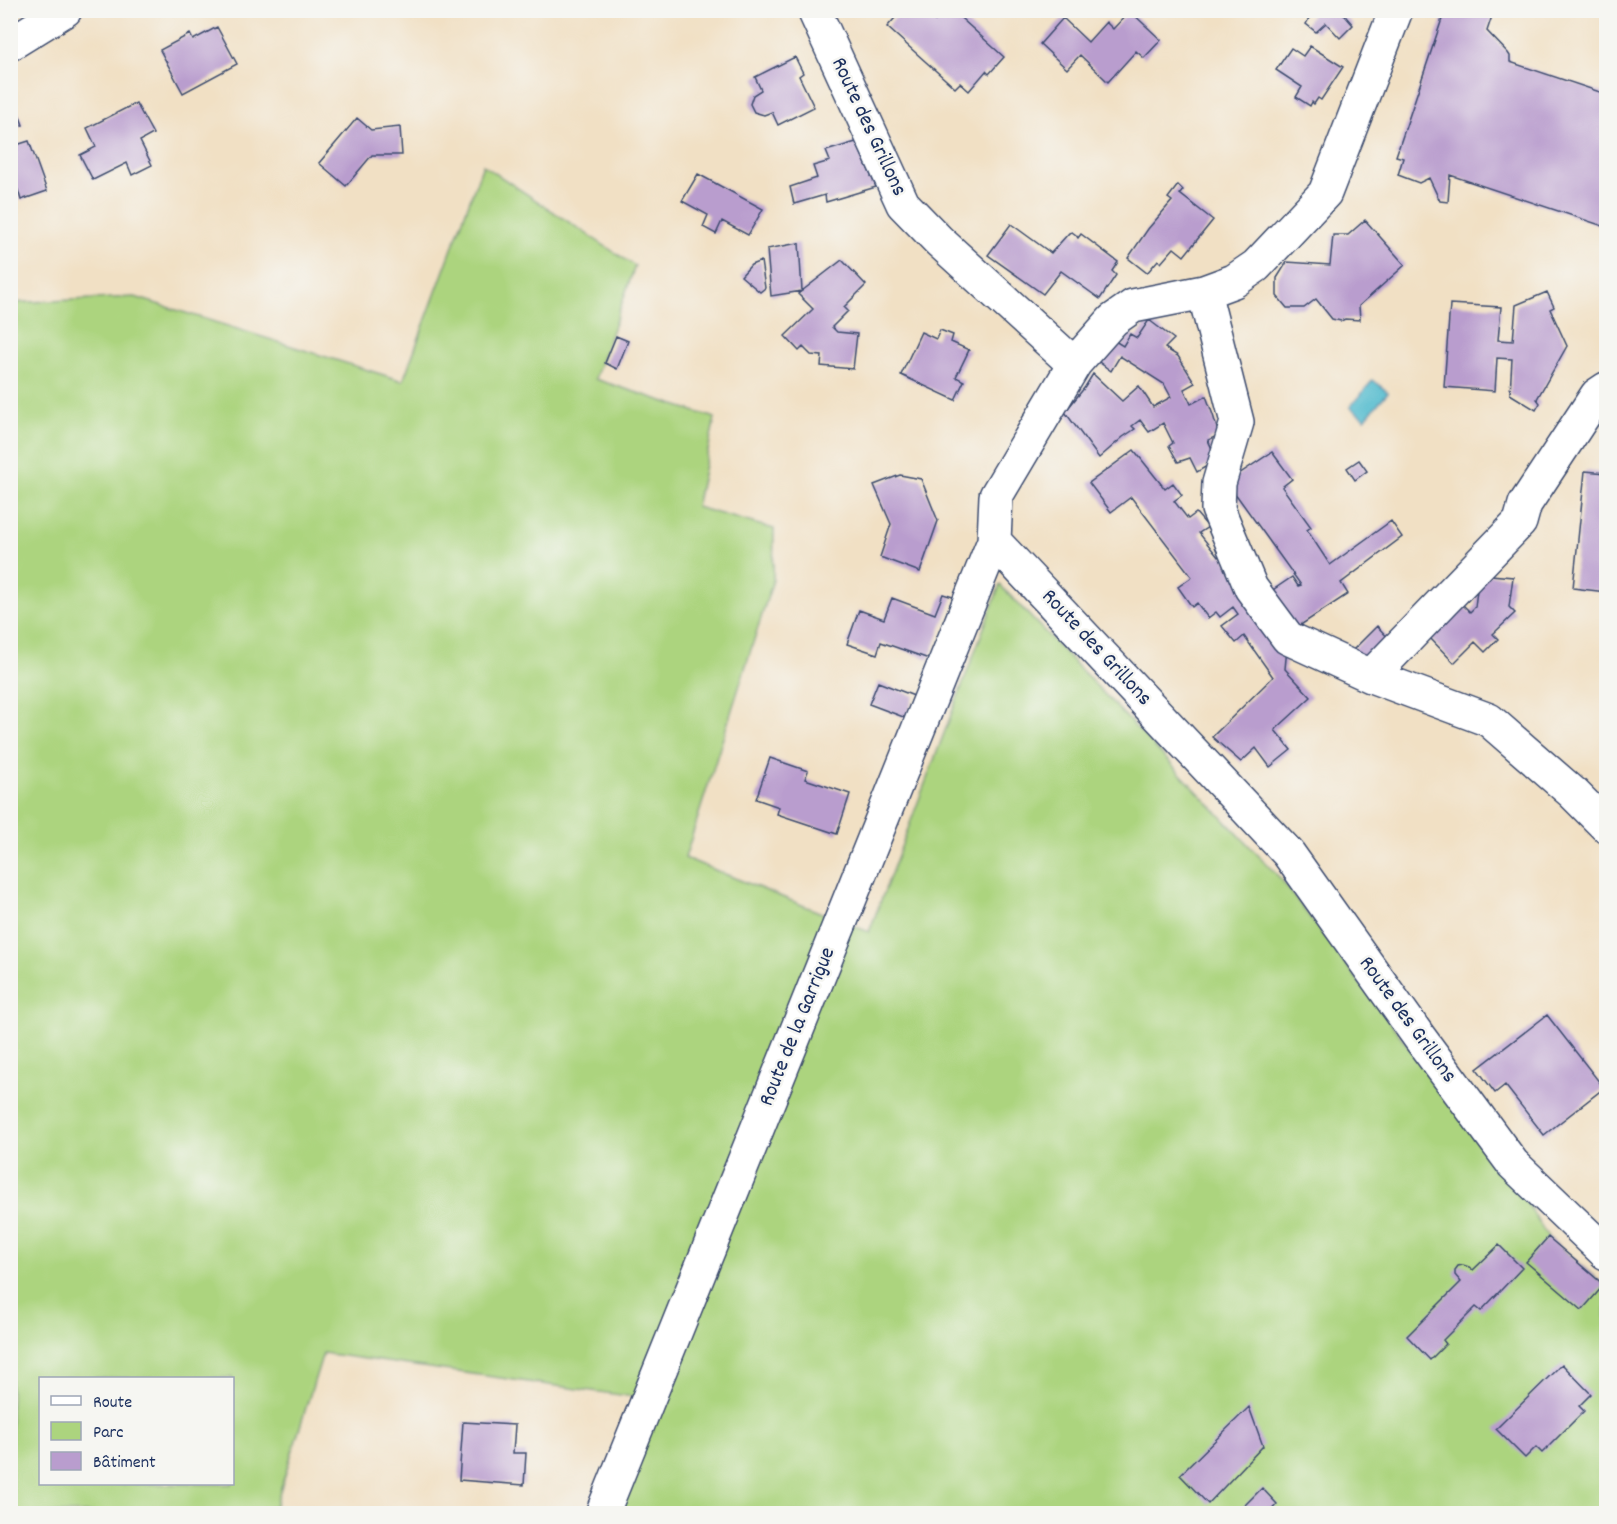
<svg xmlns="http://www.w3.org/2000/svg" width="1617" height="1524" font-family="Dekko,sans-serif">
<rect width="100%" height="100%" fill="#f6f6f2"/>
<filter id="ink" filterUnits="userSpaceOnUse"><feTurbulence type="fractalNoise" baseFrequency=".0167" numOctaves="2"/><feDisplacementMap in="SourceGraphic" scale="12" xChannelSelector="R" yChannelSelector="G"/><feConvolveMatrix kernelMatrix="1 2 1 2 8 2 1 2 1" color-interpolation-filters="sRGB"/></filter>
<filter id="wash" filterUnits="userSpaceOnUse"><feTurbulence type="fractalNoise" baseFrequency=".008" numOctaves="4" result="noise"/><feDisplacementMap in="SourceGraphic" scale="24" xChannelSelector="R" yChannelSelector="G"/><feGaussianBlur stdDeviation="1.35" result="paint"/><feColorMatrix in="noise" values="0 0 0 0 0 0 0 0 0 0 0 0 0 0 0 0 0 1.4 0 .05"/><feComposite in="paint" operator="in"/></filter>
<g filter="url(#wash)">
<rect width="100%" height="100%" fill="#f1e0c4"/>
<!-- green -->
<path fill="#acd47e" stroke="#64826e" stroke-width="1.5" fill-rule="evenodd" d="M483 165 635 266 595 379 715 418 696 507 774 529 773 580 685 858 869 932 1000 585 1280 878 1523 1197 1548 1237 1604 1285 1606 1290V1513H593L635 1397 323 1353 275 1507 243 1514 11 1513 10 303 135 297 403 381ZM40 1378H232V1484H40Z"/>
<!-- water -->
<path fill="#50bacd" stroke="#367496" stroke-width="1.5" d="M1373 380 1388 392 1365 419 1350 407Z"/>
<g id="blocks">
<!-- building -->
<path fill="#b99dce" d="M902 10H924L935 21 945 10H952L1004 57 989 74 986 71 969 91 960 83 955 88 887 27Z
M1314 10H1340L1353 25 1340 38 1326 23 1316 32 1306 24Z
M1445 10H1494L1487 31 1508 53 1510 56V62L1606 94V227L1450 175 1448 202 1440 201 1429 178 1419 183 1398 175 1403 158 1396 156Z
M1130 11 1161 40 1144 58 1136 51 1108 82 1080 55 1067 69 1040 44 1063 18 1088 42 1106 22 1113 29Z
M217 27 237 64 183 93 160 50 190 34 193 40Z
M1310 46 1343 67 1321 100 1318 98 1314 104 1312 102 1310 106 1296 97 1302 87 1276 70 1291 48 1303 56Z
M795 57 803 73 799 76 814 107 778 125 772 112 764 115 754 112 750 104 753 95 761 90 755 77Z
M13 98 23 125 10 129V99Z
M136 103 153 134 140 141 152 165 132 175 127 163 93 180 80 155 96 147 87 128Z
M357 118 371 130 400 127 402 155H372L346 186 319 163Z
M29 141 47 191 21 200 18 190 10 193V147Z
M856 142 876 187 826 202 825 195 794 204 790 187 817 178 813 166 830 161 826 151Z
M698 174 763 209 748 235 722 221 716 234 703 227 708 215 682 201Z
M1178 185 1183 190 1180 194 1213 220 1184 256 1174 248 1161 263 1158 260 1147 273 1128 258 1148 229 1172 201 1168 198Z
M1365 220 1405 265 1359 306 1360 320 1345 319 1341 321 1332 319 1316 299 1304 308H1287L1277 296V278L1287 262 1330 265 1333 235H1348Z
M1011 224 1051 253 1069 233 1072 232 1076 235 1078 238 1081 234 1118 262 1112 271 1116 275 1100 299 1061 271 1043 294 988 255Z
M799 243 802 291 771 296 767 249Z
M842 260 866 285 844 307 848 311 832 327 837 332 857 334 853 369 821 366 822 356 811 355 803 347 799 351 785 336 813 309 798 294Z
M761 261 765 288 760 292 741 276 751 265Z
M1547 292 1554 307 1550 309 1567 346 1537 399 1540 403 1536 410 1510 394 1512 359 1497 358 1495 391 1444 387 1450 304 1501 307 1498 340 1513 341 1516 305Z
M1149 320 1174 339 1165 348 1178 356 1195 383 1184 389 1191 404 1206 396 1213 415 1219 435 1208 440 1217 460 1197 472 1190 458 1178 462 1169 446 1173 443 1163 423 1149 432 1140 420 1132 426 1135 429 1123 437 1099 458 1065 412 1085 387 1093 374 1122 401 1139 386 1153 407 1171 397 1164 384 1120 356 1111 371 1099 362 1105 350 1115 341 1123 346 1130 334 1137 338Z
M940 330 953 335 951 342 969 350 956 377 964 381 955 400 901 375 921 332 936 339Z
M616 336 628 341 617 369 605 363Z
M1134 450 1165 489 1173 483 1182 495 1174 501 1188 519 1196 513 1208 527 1199 533 1218 557 1222 554 1287 648 1285 669 1311 697 1275 730 1291 750 1270 767 1256 748 1241 762 1212 737 1273 677 1244 636 1236 643 1222 626 1238 614 1233 607 1220 617 1216 612 1208 618 1197 603 1192 607 1178 587 1192 577 1131 497 1111 512 1089 483Z
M1272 452 1292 479 1282 487 1311 527 1307 530 1330 565 1391 521 1402 537 1341 583 1348 594 1290 632 1264 596 1292 577 1298 586 1301 585 1227 482Z
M1359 460 1367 471 1355 480 1347 468Z
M1585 471 1606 473V592L1573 588Z
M900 475 921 479 938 521 920 572 880 557 891 524 874 485Z
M1479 574 1513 577 1509 607 1515 613 1493 634 1498 639 1485 652 1475 642 1454 663 1430 638 1463 605 1470 612 1475 607Z
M943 594 953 597 929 659 881 642 877 654 847 644 859 610 884 619 892 598 935 614Z
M1377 626 1391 641 1371 663 1347 656Z
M878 682 914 696 906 718 869 704Z
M770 758 808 771 805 779 850 794 837 834 777 814 779 807 756 799Z
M1547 1015 1604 1088 1544 1135 1505 1085 1495 1093 1477 1069Z
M1548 1237 1604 1285 1582 1310 1526 1262Z
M1499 1245 1522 1268 1481 1311 1476 1307 1443 1340 1446 1344 1430 1360 1407 1336 1461 1282 1455 1275V1270L1458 1266 1463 1265 1469 1267 1473 1270Z
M1562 1364 1591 1394 1579 1406 1584 1411 1542 1453 1536 1447 1525 1458 1496 1429Z
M1249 1407 1263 1446 1208 1504 1180 1475Z
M463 1422 515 1425 513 1453H526L524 1485 459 1480Z
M1262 1488 1277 1504 1268 1514H1236Z"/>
</g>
</g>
<g filter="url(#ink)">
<use href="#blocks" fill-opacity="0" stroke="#3b4a6d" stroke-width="1.5"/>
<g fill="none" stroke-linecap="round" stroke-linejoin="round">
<defs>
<path id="minor" d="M814 10 903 204 939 241 1064 355 1075 363
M1396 10 1325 193 1256 266 1234 281 1204 292 1133 306 1113 320 1075 363 996 496 994 541 1288 853 1419 1037 1513 1164 1606 1253
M10 44 65 10
M1204 292 1237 422 1219 483 1218 509 1251 588 1288 638 1371 676 1489 720 1573 793 1606 826
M1371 676 1520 522 1525 504 1597 395 1606 389
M602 1514 994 541"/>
</defs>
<!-- minor casing -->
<use href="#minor" stroke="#3b4a6d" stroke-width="36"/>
<!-- minor -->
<use href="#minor" stroke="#fff" stroke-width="33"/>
</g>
</g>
<g text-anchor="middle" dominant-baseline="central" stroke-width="5" stroke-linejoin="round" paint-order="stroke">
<!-- street labels -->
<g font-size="22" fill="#1b2f5e" stroke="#f6f6f2">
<text transform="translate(868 127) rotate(65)">Route des Grillons</text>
<text transform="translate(1096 648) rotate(47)">Route des Grillons</text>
<text transform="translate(1407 1020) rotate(54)">Route des Grillons</text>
<text transform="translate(798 1027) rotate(-68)">Route de la Garrigue</text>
</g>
</g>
<!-- margin -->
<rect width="1617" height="1524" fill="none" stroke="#f6f6f2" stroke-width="36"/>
<!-- legend -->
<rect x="39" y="1377" width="195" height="108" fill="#f6f6f2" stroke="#9ea6b7" stroke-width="1.5"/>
<rect x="51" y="1396" width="30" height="9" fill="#ffffff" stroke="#9ea6b7" stroke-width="1.5"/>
<text x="93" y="1407" font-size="18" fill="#1b2f5e">Route</text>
<rect x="51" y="1422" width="30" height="18" fill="#acd47e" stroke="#9ea6b7" stroke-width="1.5"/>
<text x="93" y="1437" font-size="18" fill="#1b2f5e">Parc</text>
<rect x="51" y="1452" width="30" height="18" fill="#b99dce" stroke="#9ea6b7" stroke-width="1.5"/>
<text x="93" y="1467" font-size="18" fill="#1b2f5e">Bâtiment</text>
</svg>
